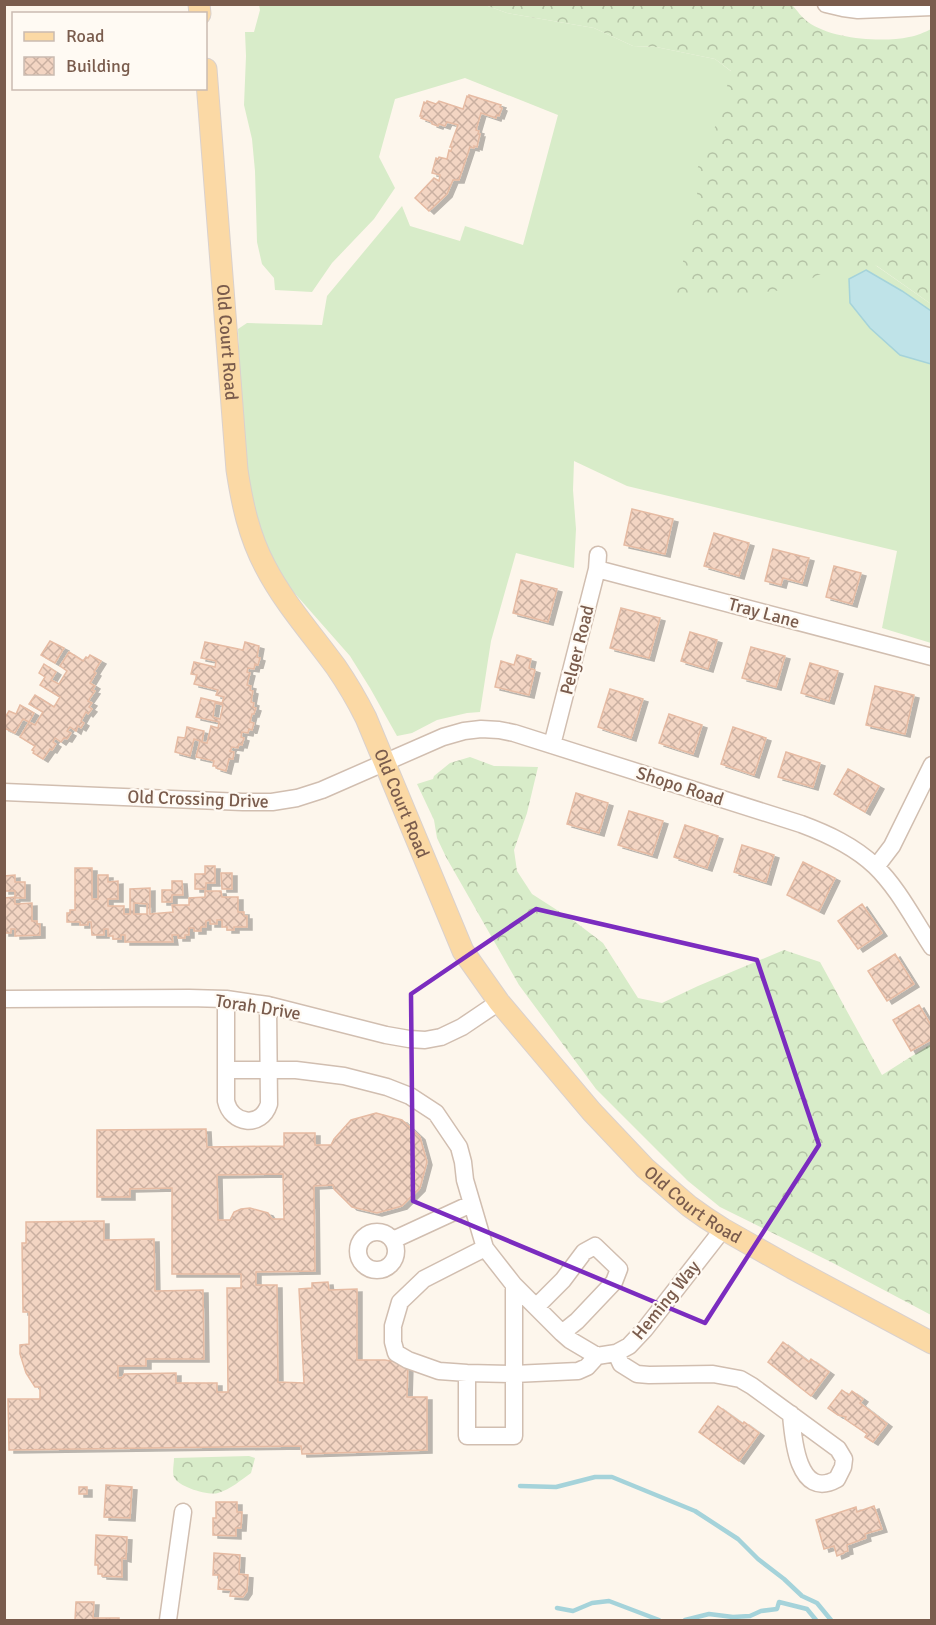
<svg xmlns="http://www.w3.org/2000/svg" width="936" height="1625" font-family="Signika,sans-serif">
<defs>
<pattern id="forest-crowns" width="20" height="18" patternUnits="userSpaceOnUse" patternTransform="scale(1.5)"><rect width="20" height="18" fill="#d8ecc9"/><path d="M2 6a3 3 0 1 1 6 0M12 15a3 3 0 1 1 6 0" fill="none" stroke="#b4c2a5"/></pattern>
<pattern id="building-cross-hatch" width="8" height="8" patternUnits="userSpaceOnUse" patternTransform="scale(1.5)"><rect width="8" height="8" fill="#f3d5c3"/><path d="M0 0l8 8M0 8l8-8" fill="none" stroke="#cab0a1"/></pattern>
<filter id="shadow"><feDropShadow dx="5" dy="3" stdDeviation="0" flood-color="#0004"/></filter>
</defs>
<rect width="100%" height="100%" fill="#fdf6ec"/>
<!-- grass -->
<path fill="#d8ecc9" d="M259 5H485L507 13 594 28 633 46 656 47 715 59 732 72 858 253 931 304V643L882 628 897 551 627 486 574 461 573 490 576 529 574 568 516 553 491 641 480 712 467 713 437 720 412 733 397 736 370 688 350 656 283 580 265 543 255 508 244 463 238 329 247 323 322 325 327 296 402 206 410 226 460 241 465 226 523 245 558 115 465 78 395 99 379 157 395 188 374 219 332 263 312 292 275 290 274 278 262 264 257 242 255 171 252 139 244 105 246 56 245 32H254L260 10Z"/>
<!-- forest -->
<path fill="url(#forest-crowns)" d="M485 5H792C797 10 802 18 808 22 831 39 882 43 909 37 917 36 925 32 931 29V304L877 266 872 265 818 275 793 289 673 302 698 201 695 174 719 117 731 71 715 59 656 47 633 46 594 28 507 13Z
M470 757 494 766 538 767 527 813 514 850 517 871 532 894 574 921 603 943 638 998 662 1003 698 986 784 950 820 962 882 1075 931 1044V1315L833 1263 720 1207 688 1181 596 1089 519 985 446 857 437 838 434 820 417 784 433 779 434 776 450 763Z
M249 1456 255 1458 251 1473C241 1480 231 1489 218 1493 209 1496 178 1487 174 1477 172 1472 174 1464 174 1458Z"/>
<!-- water -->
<path fill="#bfe3e8" stroke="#a5d3da" stroke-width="1.5" d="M866 270 902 291 931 311V364L900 355 870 328 850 303 849 279Z"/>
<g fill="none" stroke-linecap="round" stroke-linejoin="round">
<!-- stream -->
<path stroke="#a5d3da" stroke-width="4.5" d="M520 1486 556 1487 595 1477H612L695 1511 738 1539 758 1559 784 1579 802 1596 817 1603 831 1620
M557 1608 573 1611 592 1603 609 1601 659 1620
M685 1620 709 1614 733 1617 750 1616 761 1611 777 1609 779 1602 807 1609 816 1620"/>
</g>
<!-- building -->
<path fill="url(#building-cross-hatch)" stroke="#e6bba3" stroke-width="1.5" fill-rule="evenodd" filter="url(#shadow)" d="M469 95 501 105 500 107 502 108 499 116 497 115 496 118 481 113 476 130 479 131 478 134H480L477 147 474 146V148L470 147 459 180H453L447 194 429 211 415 198 434 178 439 181 440 175 432 173 436 158 438 159 439 157 447 159 449 150 451 151 452 147H450L458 125 447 122 445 126 439 124 438 126 432 124V122L421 118 422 116H420L424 102 426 103 427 101 436 104 439 101 463 109 467 96 469 97Z
M632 509 673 519 665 554 624 545Z
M714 533 749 543 739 576 704 566Z
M773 549 809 558 802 583 783 578 781 585 765 581Z
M834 566 861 573 852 604 826 597Z
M521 580 557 589 548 622 513 613Z
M621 608 660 618 649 658 610 648Z
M690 632 717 640 708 669 681 661Z
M50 641 64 648 55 663 41 655Z
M205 642 243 650 245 642 259 646 257 657 260 658 258 665 255 664 254 669 248 668 247 672 250 673 247 685 251 686 250 690 253 691 251 702 254 703 253 707 256 708 254 714H252L250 722 254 723 252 730 249 729 248 733 242 732 241 737 244 738 242 745 239 744 238 748 232 747 230 751 234 752 233 759H229L226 771 216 768V766H213L214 761 196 757 200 741 194 739 190 756 175 752 178 737 185 738 187 727 204 731 202 742 207 743 211 726 218 728 219 722 196 717 201 698 222 703 224 697 216 695 218 690 194 684 197 675 191 674 194 662 215 667 216 661 201 658ZM215 703 223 705 220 719 213 717Z
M751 647 785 656 776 687 742 678Z
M69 652 83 661 86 657 88 658 90 655 101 661 94 672 96 673 90 683 95 686 92 690 95 691 88 701 92 703 89 707 92 709 88 714 86 712 81 721 84 723 81 728 78 726 76 731 70 727 67 731 71 733 67 739 64 738 61 742 55 738 53 742 56 744 52 750 50 749 43 759 33 753 34 751 32 750 35 746 20 737 29 722 35 725 43 712 29 704 35 695 54 707 60 697 40 685 45 677 39 673 44 664 56 672 51 680 59 684 67 671 60 666Z
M517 655 531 659 529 668 535 670 529 695 495 687 501 661 514 665Z
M810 663 838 671 829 701 801 693Z
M875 686 914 695 905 734 866 725Z
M610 689 643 699 631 738 598 727Z
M20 705 34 713 29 722 23 719 15 733 4 728V719L9 711 16 714Z
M669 714 702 725 693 754 659 743Z
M733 727 766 738 754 775 721 764Z
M786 752 820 763 813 787 778 777Z
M848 769 879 786 865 812 834 794Z
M576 793 608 803 599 833 567 824Z
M629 811 663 821 652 855 618 845Z
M685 825 718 836 707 868 674 857Z
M742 845 774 855 766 882 734 872Z
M803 862 835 878 819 911 787 895Z
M205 866H215V883H206V889H195V874H205Z
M75 868H92V899H98V875H108V882L118 881V899H108V906H124V914H130V889L150 888V914L173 912 172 905H189V898L205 897V891H221L222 897H238V912H244V916H247V927H234V930H227V927H222V920H217V924H210V920L206 921V927H201V931H194V928H189V935H185V938H178V935H172L173 942H125V935H121V939H113V936H108V929H104V935H92L91 922H88V925H80V922H67V913H70V910H75ZM134 903 147 904V914H134Z
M221 873H232V889H222Z
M15 875V882H25V898H15V891H4V876Z
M172 881H182L183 895H172V902H162V890H172Z
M15 897V904L32 903V921H37V924H40V935L15 936V929H11V933H4V898Z
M862 904 882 933 858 949 838 921Z
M895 954 914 984 887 1001 868 971Z
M919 1005 932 1027V1039L911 1051 893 1020Z
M376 1113 402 1120 420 1137 427 1162 420 1188 402 1206 377 1213 352 1207 334 1189 333 1185 314 1186 315 1271 256 1272V1285H277L278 1382 304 1383 299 1289 312 1288V1283L328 1282 329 1290 357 1289V1360H385L408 1364 407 1397H427V1450L302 1454 301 1446 9 1450 8 1399H40V1387H35L26 1373 20 1354V1345L29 1344V1312H23L22 1243H26V1222L104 1221V1240L154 1239 155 1291 203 1290 204 1359H146V1366H118V1378L123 1377 124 1374 176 1373V1383H217V1392H228L227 1288H241V1274H172V1188L130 1189V1197H97V1130L206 1129 207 1147 284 1146V1133H315V1145H331L334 1139 351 1120ZM283 1174 284 1219H272L268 1213 250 1208 241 1209 234 1212 230 1220H218L217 1175Z
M783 1342 809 1362 811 1359 829 1372 811 1396 768 1362Z
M842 1390 849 1395 852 1391 863 1399 860 1403 887 1424 873 1442 865 1437 867 1434 845 1419 846 1417 838 1415 828 1408Z
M718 1406 743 1424 744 1422 759 1433 739 1461 699 1432Z
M106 1485 132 1487 130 1518 104 1517Z
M79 1487H87V1494H79Z
M216 1502H237V1512H242L241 1528H236V1536L213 1535V1518H216Z
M874 1506 882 1529 865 1534 866 1538 847 1545 848 1551 844 1552V1553L837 1556 834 1546 824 1549 816 1520 856 1507 857 1512Z
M96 1535 127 1537 126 1559 122 1558V1577L102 1576V1574H98V1565H95Z
M214 1553 240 1555 239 1574 248 1575 247 1591 243 1597 230 1596 231 1590 218 1589 219 1575H213Z
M76 1602H94L93 1618H119V1620H75Z"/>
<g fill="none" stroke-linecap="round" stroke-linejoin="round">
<defs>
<path id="minor" d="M826 4 843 8 858 10 932 7
M597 569 932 657
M552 745 597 569 598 555
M4 792 243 802H272L297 798 322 790 443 737 464 731 481 729 499 730 514 733 801 824C828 834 854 846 875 866 898 888 914 920 932 947
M876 867 892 846 932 765
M4 999 189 998 226 999 268 1005 386 1035 409 1039 425 1040 441 1037 462 1027 499 1002
M226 999V1101C231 1124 261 1129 269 1104L268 1005
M226 1070H296L344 1076 387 1087 410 1096 436 1113 459 1147 463 1162 465 1180 485 1248 514 1285 562 1333 570 1340 597 1356 616 1353 629 1346 645 1329 723 1229
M358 1251a19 19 0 1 1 38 0a19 19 0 1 1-38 0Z
M393 1240 471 1204
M485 1248 424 1279 400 1302 393 1326V1342L396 1353 408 1360 439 1371 467 1373 514 1374 578 1371 587 1367 597 1356
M536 1307 563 1280 584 1252 595 1246 619 1269 614 1282 577 1321 562 1333
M616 1353 621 1364 637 1374 649 1375 713 1374 740 1379 752 1386 838 1449 844 1459 843 1467 837 1479C798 1501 793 1439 791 1414
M467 1373V1436H514V1285
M168 1620 183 1512"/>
<g id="major">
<path d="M199 4 200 14"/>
<path id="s1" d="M206 69 237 470C242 503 249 536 265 566 284 603 312 634 336 667 347 683 357 700 366 718L463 951 499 1002 592 1112 645 1168 689 1206 706 1218 723 1229 792 1268 932 1343"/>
</g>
</defs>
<!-- minor casing -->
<use href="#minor" stroke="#d1beb0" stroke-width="19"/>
<!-- major casing -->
<use href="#major" stroke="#dad1cd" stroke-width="23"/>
<!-- minor -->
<use href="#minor" stroke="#fff" stroke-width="16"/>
<!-- major -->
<use href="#major" stroke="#fbd9a5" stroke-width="21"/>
</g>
<!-- marked area -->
<path fill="none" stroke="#7b2cbf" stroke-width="4.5" stroke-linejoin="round" d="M536 909 757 960 819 1145 705 1323 413 1201 411 994Z"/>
<g text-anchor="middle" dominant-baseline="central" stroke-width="4.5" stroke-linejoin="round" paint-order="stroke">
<!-- street labels -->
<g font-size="18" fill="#7a5c4d" stroke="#fffaf3">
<text stroke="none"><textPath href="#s1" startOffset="274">Old Court Road</textPath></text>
<text transform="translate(764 613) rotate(15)">Tray Lane</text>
<text transform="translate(577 650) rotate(-76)">Pelger Road</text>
<text transform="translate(680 786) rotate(18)">Shopo Road</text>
<text transform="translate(198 799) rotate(2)">Old Crossing Drive</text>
<text stroke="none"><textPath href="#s1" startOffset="778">Old Court Road</textPath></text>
<text transform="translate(258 1007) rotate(9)">Torah Drive</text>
<text stroke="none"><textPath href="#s1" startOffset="1282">Old Court Road</textPath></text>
<text transform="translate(666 1300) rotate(-51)">Heming Way</text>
</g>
</g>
<!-- border -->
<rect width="936" height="1625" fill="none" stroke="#7a5c4d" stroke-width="12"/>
<!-- legend -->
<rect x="12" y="12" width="195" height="78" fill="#fffaf3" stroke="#cabbb1" stroke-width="1.5"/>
<rect x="24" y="32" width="30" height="9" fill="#fbd9a5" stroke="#cabbb1" stroke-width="1.5"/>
<text x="66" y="42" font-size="18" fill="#7a5c4d">Road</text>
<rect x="24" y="57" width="30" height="18" fill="url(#building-cross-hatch)" stroke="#cabbb1" stroke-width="1.5"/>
<text x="66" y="72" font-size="18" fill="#7a5c4d">Building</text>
</svg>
